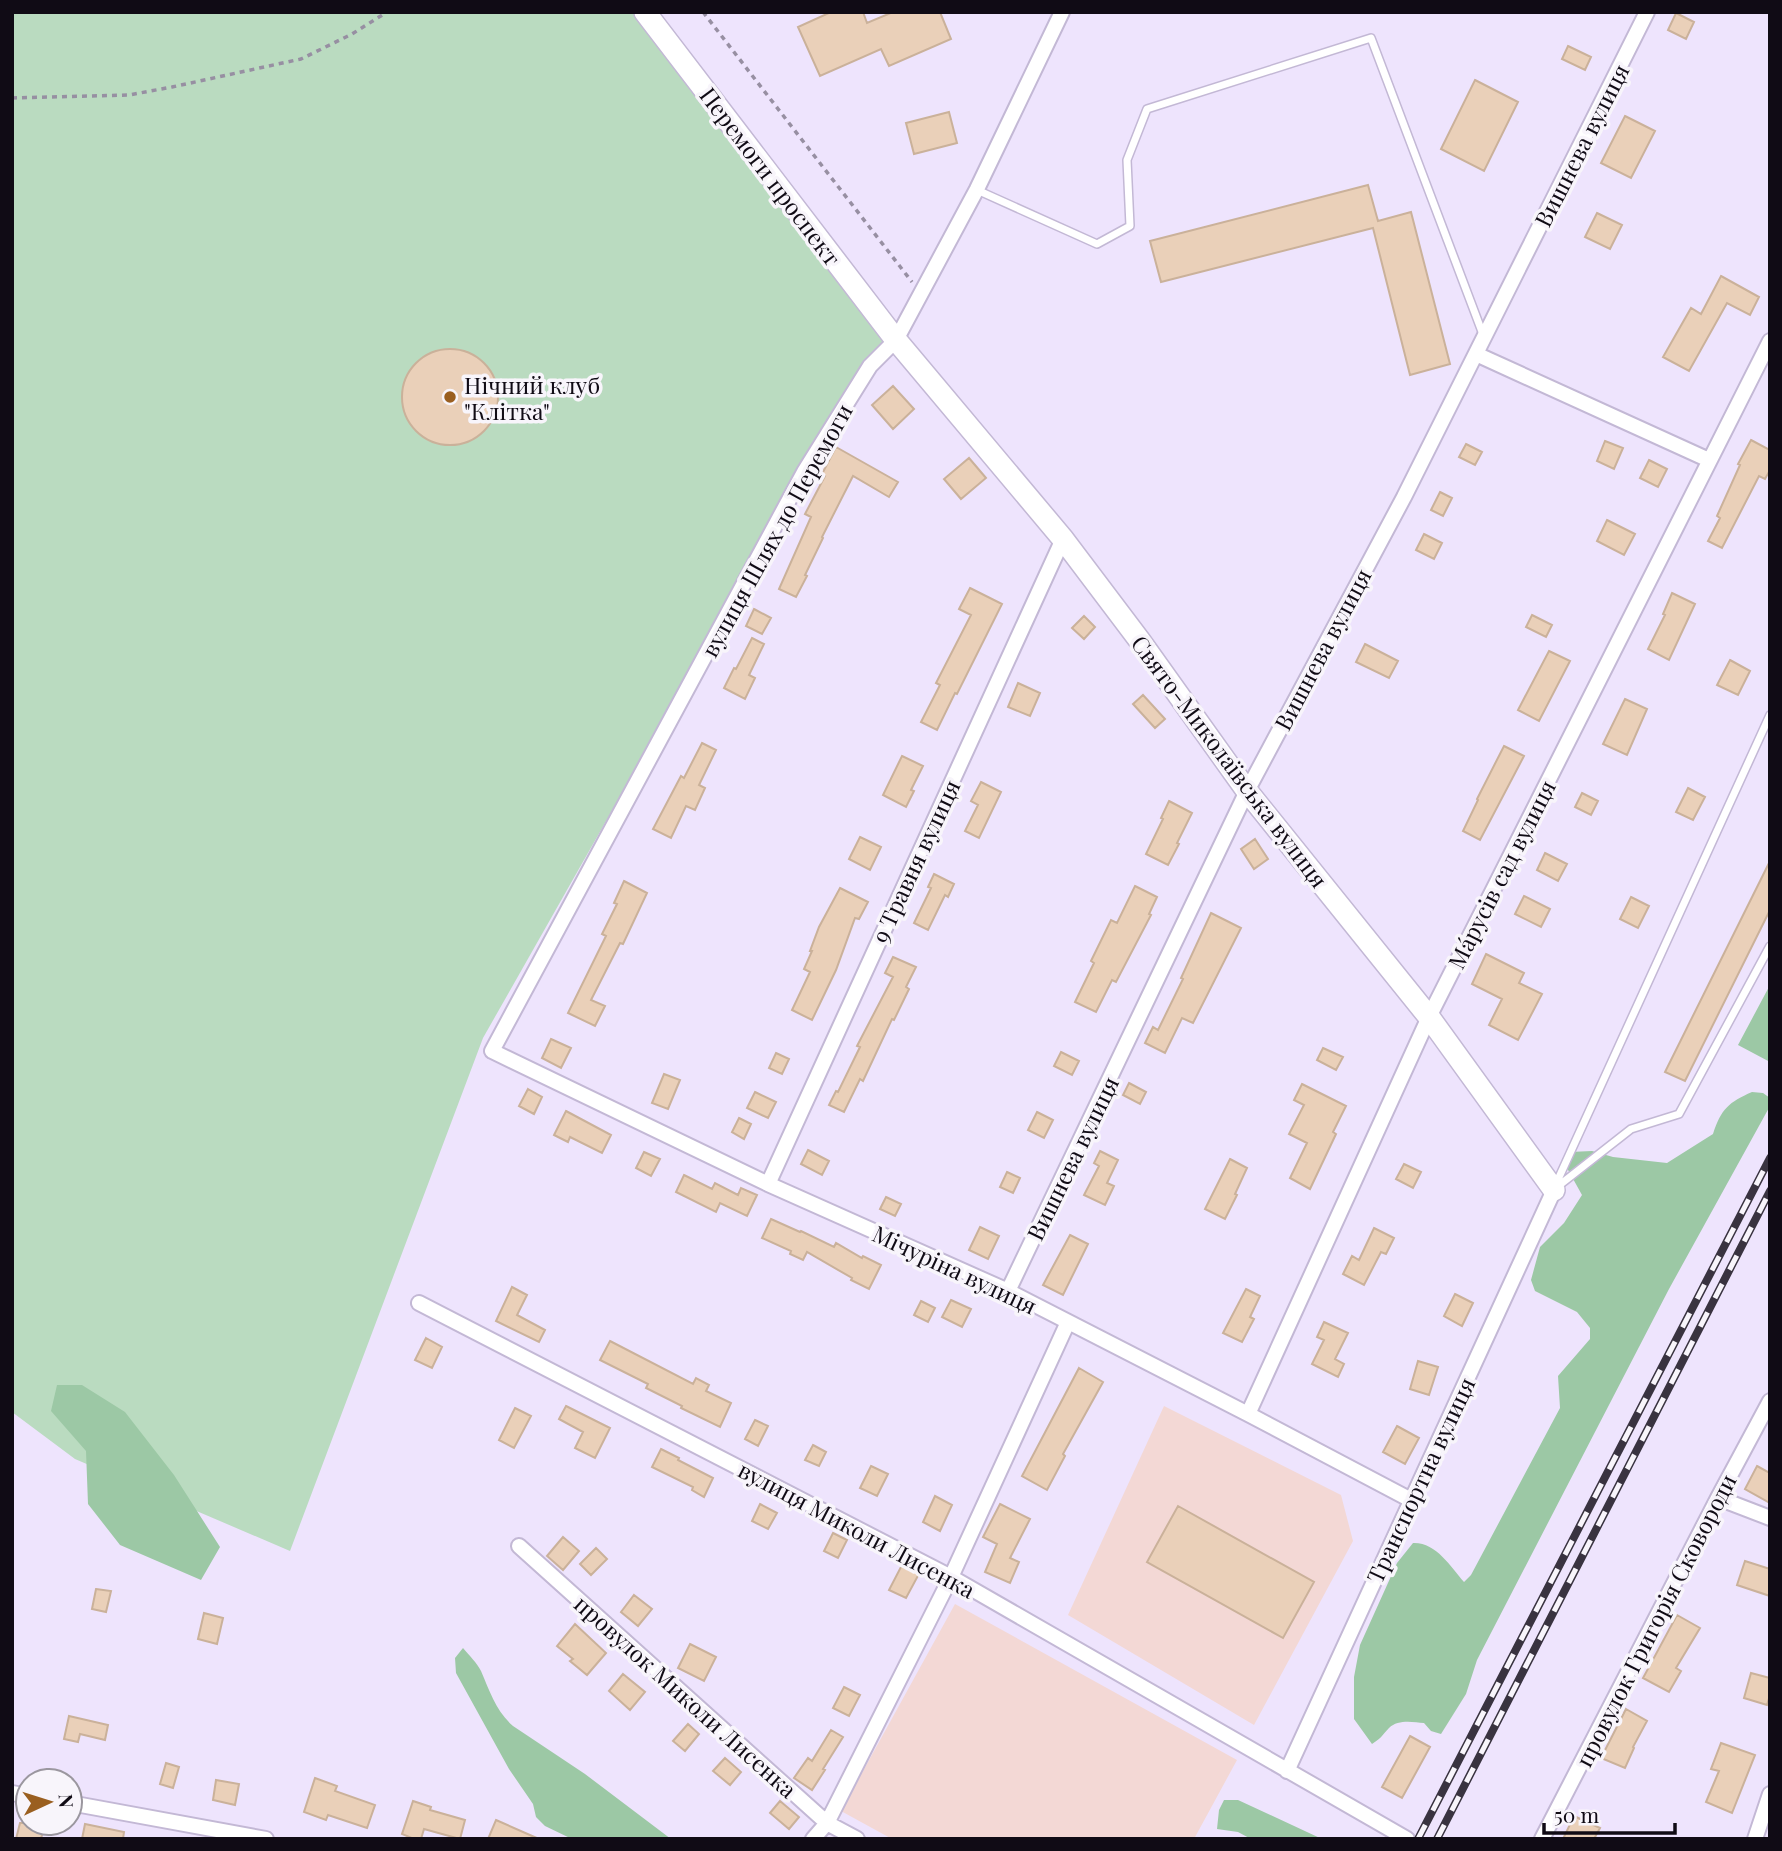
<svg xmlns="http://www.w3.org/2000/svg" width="1782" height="1851" font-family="'Playfair Display',serif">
<rect width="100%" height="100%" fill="#eee4fd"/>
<!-- industrial -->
<path fill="#f3d8d5" d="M1164 1406 1341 1495 1353 1541 1254 1725 1068 1615Z
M955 1604 1237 1760 1194 1839H892L841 1811Z"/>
<!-- green -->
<path fill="#badbc0" d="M12 12H645L896 340 804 472 483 1038 290 1551 75 1459 12 1412Z"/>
<!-- forest -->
<path fill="#9cc8a5" d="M1770 985V1062L1738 1045Z
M1752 1092 1763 1093 1770 1098V1106L1669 1289 1477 1660 1466 1694 1441 1734 1431 1731 1424 1723C1413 1722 1398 1719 1389 1728 1382 1735 1383 1737 1372 1744L1354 1719V1677L1360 1645 1397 1563 1413 1543C1436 1542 1450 1566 1464 1582L1471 1575 1560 1408 1558 1376 1590 1339V1328L1577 1312 1535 1291 1531 1280 1540 1247 1564 1223 1582 1195 1562 1159 1570 1152 1592 1151 1613 1157 1667 1163 1713 1134C1721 1109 1729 1102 1752 1092Z
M57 1385H82L125 1412 174 1475 220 1547 201 1580 120 1545 88 1504 86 1451 51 1411Z
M463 1648C469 1655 477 1663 481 1671 490 1692 496 1711 513 1726L585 1774 671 1839H572L545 1826 536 1817 533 1804 509 1769 456 1673 455 1658Z
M1224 1800H1238L1322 1839H1251L1238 1832 1217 1829 1219 1810Z"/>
<!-- building -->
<path fill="#ead0b9" stroke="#cab19a" stroke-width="2" d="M831 12H863L867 23 893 12H940L951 39 889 66 881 49 820 76 798 27Z
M1676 13 1694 22 1686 39 1668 30Z
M1568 46 1591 57 1585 70 1562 59Z
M1475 80 1518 102 1484 171 1441 149Z
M949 112 957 143 914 154 906 123Z
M1625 116 1655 131 1631 178 1601 163Z
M1368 185 1378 221 1411 212 1450 364 1410 375 1373 228 1161 282 1150 241Z
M1597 213 1622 225 1610 249 1585 237Z
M1721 276 1759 297 1750 315 1727 303 1689 371 1663 357 1691 308 1701 314Z
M402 397a48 48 0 1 1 96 0a48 48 0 1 1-96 0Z
M893 386 914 409 893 429 872 405Z
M1751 440 1770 450V470L1765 479 1759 476 1722 548 1708 541 1720 518 1717 516 1740 465 1738 464Z
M1605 441 1623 448 1614 469 1597 461Z
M1466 444 1482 452 1475 465 1459 457Z
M836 447 898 482 889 497 853 476 822 537 823 538 805 575 807 576 796 597 779 589 811 517 805 514 825 476 822 474Z
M969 458 986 478 961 499 944 479Z
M1649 460 1667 469 1658 487 1640 478Z
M1440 492 1452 498 1443 516 1431 510Z
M1607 520 1635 534 1624 555 1597 541Z
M1424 534 1442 543 1434 559 1416 550Z
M970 588 1002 604 957 694 955 693 937 730 921 722 940 685 936 683 971 615 959 609Z
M1672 593 1695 604 1669 660 1648 649 1665 615 1663 614Z
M754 609 771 618 762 634 746 626Z
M1532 615 1552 625 1546 637 1526 627Z
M1084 616 1095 627 1084 639 1072 628Z
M752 638 764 644 749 675 755 678 745 699 724 688 734 668 736 669Z
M1365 644 1398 661 1389 678 1356 662Z
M1549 651 1570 661 1539 721 1518 710Z
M1730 660 1750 671 1738 695 1717 685Z
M1018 683 1040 693 1030 716 1008 707Z
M1143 695 1165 719 1155 728 1133 704Z
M1625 699 1647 709 1627 755 1603 744Z
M702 743 716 750 699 785 705 788 695 810 686 806 671 838 653 829 681 776 684 778Z
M1504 746 1524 756 1480 840 1463 831 1478 800 1477 799Z
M902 756 923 766 911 790 914 791 906 807 883 795Z
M981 782 1001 792 979 838 965 831 978 805 971 801Z
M1688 788 1705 797 1693 820 1676 812Z
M1582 793 1598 801 1591 815 1575 807Z
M1169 801 1192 813 1177 843 1179 844 1168 865 1146 854 1163 819 1161 818Z
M860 837 881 847 870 870 849 859Z
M1255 839 1268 859 1254 869 1241 849Z
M1545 853 1567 864 1558 881 1537 870Z
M1770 861V910L1685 1081 1665 1072Z
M934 874 954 884 948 897 945 895 928 930 914 923 931 888 928 887Z
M624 881 647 893 623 944 620 943 591 1000 605 1006 595 1026 568 1013 606 936 602 934 617 904 614 903Z
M1135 886 1157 897 1149 914 1151 915 1116 982 1112 980 1096 1012 1075 1002 1094 963 1091 961 1111 920 1117 923Z
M840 888 868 902 859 919 855 918 836 970 812 1020 792 1010 810 972 804 969 812 951H810L819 927Z
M1524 896 1550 909 1541 927 1515 914Z
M1631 897 1649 906 1638 928 1620 919Z
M1211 913 1241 928 1193 1023 1182 1018 1165 1053 1145 1043 1153 1027 1158 1030 1183 979 1181 978Z
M1486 954 1524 973 1519 983 1542 994 1518 1040 1489 1025 1502 999 1472 984Z
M893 957 916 967 906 987 909 989 894 1020 892 1019 863 1081 860 1079 844 1112 829 1105 836 1091 838 1092 860 1047 857 1046 893 977 885 973Z
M551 1039 571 1048 561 1068 542 1058Z
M1323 1048 1343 1057 1336 1070 1317 1060Z
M1061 1052 1079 1061 1072 1075 1054 1066Z
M776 1053 789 1059 782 1074 769 1068Z
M664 1074 680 1080 668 1109 652 1103Z
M1129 1083 1146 1092 1140 1104 1123 1095Z
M1302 1084 1346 1106 1333 1132 1336 1134 1310 1189 1290 1178 1307 1143 1289 1134 1304 1105 1294 1100Z
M528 1089 542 1097 534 1114 519 1106Z
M755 1092 776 1102 768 1118 747 1108Z
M566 1111 611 1135 602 1153 570 1137 568 1142 554 1135Z
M1037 1112 1053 1120 1044 1138 1028 1130Z
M739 1118 751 1124 744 1139 732 1132Z
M808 1150 829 1161 822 1175 801 1164Z
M1100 1151 1118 1160 1107 1183 1114 1186 1105 1205 1084 1195 1099 1166 1094 1163Z
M644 1152 660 1159 651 1176 636 1168Z
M1230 1159 1247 1168 1235 1194 1237 1195 1225 1219 1205 1209Z
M1404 1164 1421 1172 1413 1188 1396 1179Z
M1007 1172 1020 1178 1013 1193 1000 1187Z
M684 1175 712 1189 715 1183 738 1195 741 1188 757 1195 747 1216 720 1203 716 1212 676 1192Z
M886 1197 901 1204 895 1216 880 1209Z
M771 1219 800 1232 801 1231 834 1247 836 1243 862 1258 863 1256 881 1265 869 1289 851 1280 852 1278 807 1252 803 1260 790 1254 791 1251 762 1238Z
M980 1227 999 1236 988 1259 969 1250Z
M1374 1228 1394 1238 1386 1254 1381 1252 1364 1285 1343 1274 1352 1256 1359 1260Z
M1070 1235 1088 1244 1063 1295 1043 1285Z
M512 1287 527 1295 517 1315 545 1330 539 1342 496 1321Z
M1246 1289 1260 1296 1250 1317 1254 1319 1242 1342 1223 1333Z
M1455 1294 1473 1303 1462 1326 1444 1316Z
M951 1300 971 1309 962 1327 942 1317Z
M921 1301 935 1308 928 1322 914 1315Z
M1324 1322 1348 1333 1335 1359 1344 1364 1338 1377 1312 1364 1324 1340 1317 1337Z
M426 1338 442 1347 432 1368 415 1360Z
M610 1341 693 1384 696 1378 709 1385 706 1391 731 1403 720 1427 681 1408 682 1406 646 1388 648 1384 600 1360Z
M1418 1361 1438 1367 1429 1395 1410 1389Z
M1079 1368 1103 1382 1063 1454 1065 1456 1047 1490 1022 1476Z
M566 1406 610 1428 595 1458 575 1448 583 1432 559 1419Z
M515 1408 531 1416 514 1448 499 1440Z
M755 1420 768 1426 758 1446 745 1439Z
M1397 1426 1419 1438 1405 1464 1383 1452Z
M813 1445 826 1452 819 1466 805 1460Z
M661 1449 679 1458 678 1460 713 1478 704 1497 692 1490 693 1487 652 1467Z
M871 1466 888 1474 877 1496 860 1488Z
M1757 1466 1770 1473V1503L1745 1489Z
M935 1496 952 1505 940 1531 923 1522Z
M760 1504 777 1513 768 1529 752 1521Z
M1000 1504 1030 1519 1010 1558 1019 1562 1010 1583 985 1572 997 1544 983 1537Z
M1178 1506 1314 1582 1283 1638 1147 1562Z
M833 1533 847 1540 838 1558 824 1551Z
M563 1537 579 1551 563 1570 547 1556Z
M596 1548 607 1559 591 1575 580 1564Z
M1745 1561 1770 1569V1596L1737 1585Z
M903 1563 920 1572 906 1598 889 1590Z
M96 1589 111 1591 106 1612 92 1609Z
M634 1595 652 1609 638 1626 621 1612Z
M204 1613 223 1618 217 1644 198 1639Z
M1677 1615 1700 1628 1676 1668 1681 1671 1669 1692 1643 1678Z
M575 1624 606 1653 587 1675 570 1661 573 1659 557 1646Z
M690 1644 716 1657 704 1681 678 1668Z
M1751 1673 1770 1678V1695L1767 1705 1744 1698Z
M623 1674 645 1692 630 1710 609 1691Z
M844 1687 860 1695 849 1716 833 1708Z
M1626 1709 1647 1721 1633 1747 1634 1748 1625 1768 1601 1758Z
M69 1716 108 1725 105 1740 80 1734 78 1742 64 1739Z
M688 1724 699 1734 685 1751 673 1741Z
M831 1730 843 1737 823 1769 825 1770 812 1790 794 1778 808 1758 812 1761Z
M1410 1736 1430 1747 1402 1798 1382 1787Z
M1721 1743 1755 1755 1732 1813 1706 1802 1719 1771 1711 1769Z
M725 1758 741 1772 730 1785 713 1771Z
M166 1763 179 1767 173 1788 160 1784Z
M315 1778 337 1786 335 1791 375 1805 367 1828 328 1815 326 1820 304 1812Z
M216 1780 239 1784 235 1805 213 1800Z
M413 1801 431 1807 430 1810 465 1820 460 1839 424 1829 421 1839H414L402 1834Z
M780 1801 799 1817 789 1829 770 1813Z
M1574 1816 1600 1828 1594 1839H1563Z
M496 1820 539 1839H488Z
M20 1823H45L41 1839H16Z
M85 1824 124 1832 123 1839H82Z"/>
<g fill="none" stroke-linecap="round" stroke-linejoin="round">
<defs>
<path id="lane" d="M977 190 1097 244 1130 226 1127 160 1147 109 1371 38 1484 337
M1555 1186 1770 715
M1557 1187 1631 1129 1679 1114 1770 946"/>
<path id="street" d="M1062 12 977 189 896 340 870 366 804 472 492 1051 768 1184 1008 1291 1248 1414 1411 1500
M1476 354 1709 460
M768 1184 1063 539
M1008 1291 1247 791 1404 497 1647 12
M419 1303 951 1577 1407 1839
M1248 1414 1429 1017 1770 341
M1718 1498 1770 1518
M519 1546 827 1823 857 1839
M1287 1771 1554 1190
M12 1793 28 1796
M70 1803 266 1839
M813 1839 827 1823 951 1577 1068 1322
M1542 1839 1718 1498 1770 1401
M1755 1839 1770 1794"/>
<path id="secondary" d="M645 12 896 340 1063 539 1140 641 1247 791 1429 1017 1554 1190"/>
</defs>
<!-- lane casing -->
<use href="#lane" stroke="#c3b8d5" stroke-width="10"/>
<!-- street casing -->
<use href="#street" stroke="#c3b8d5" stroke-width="18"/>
<!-- secondary casing -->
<use href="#secondary" stroke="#c3b8d5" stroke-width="24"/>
<!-- path -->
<path stroke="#978fa2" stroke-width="3.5" stroke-dasharray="5 5" stroke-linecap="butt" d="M703 12 912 282
M12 98 129 95 172 87 301 59 352 34 387 12"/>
<!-- lane -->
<use href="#lane" stroke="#fff" stroke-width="7"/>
<!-- street -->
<use href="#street" stroke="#fff" stroke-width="14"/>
<!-- secondary -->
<use href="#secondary" stroke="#fff" stroke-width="21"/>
<defs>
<path id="rail" d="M1418 1839 1770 1158
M1437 1839 1770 1191"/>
</defs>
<!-- rail casing -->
<use href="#rail" stroke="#393340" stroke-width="8"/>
<!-- rail -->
<use href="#rail" stroke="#f8f5fb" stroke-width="5" stroke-dasharray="16" stroke-linecap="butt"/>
</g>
<!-- markers -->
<circle fill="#9a5f20" stroke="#f8f5fb" stroke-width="2.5" cx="450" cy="397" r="7"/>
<g text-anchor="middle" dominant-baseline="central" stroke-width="7" stroke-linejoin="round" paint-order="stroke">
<!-- street labels -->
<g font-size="23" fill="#100b15" stroke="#f8f5fb">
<text transform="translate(1581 145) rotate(-63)">Вишнева вулиця</text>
<text transform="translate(771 176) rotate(53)">Перемоги проспект</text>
<text transform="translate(776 530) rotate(-61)">вулиця Шлях до Перемоги</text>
<text transform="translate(1322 649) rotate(-62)">Вишнева вулиця</text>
<text transform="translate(1230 761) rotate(53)">Свято-Миколаївська вулиця</text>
<text transform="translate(915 861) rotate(-65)">9 Травня вулиця</text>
<text transform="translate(1501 874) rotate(-63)">Мáрусів сад вулиця</text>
<text transform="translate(1072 1158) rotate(-64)">Вишнева вулиця</text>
<text transform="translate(955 1269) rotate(25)">Мічуріна вулиця</text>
<text transform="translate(1420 1480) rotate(-65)">Транспортна вулиця</text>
<text transform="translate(857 1529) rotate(28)">вулиця Миколи Лисенка</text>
<text transform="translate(1655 1620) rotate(-63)">провулок Григорія Сковороди</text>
<text transform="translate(686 1696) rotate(42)">провулок Миколи Лисенка</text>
</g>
<!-- poi labels -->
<g font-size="23" fill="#100b15" stroke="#f8f5fb" text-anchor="start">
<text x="464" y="384">Нічний клуб<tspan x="464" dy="26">"Клітка"</tspan></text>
</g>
</g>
<!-- border -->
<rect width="1782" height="1851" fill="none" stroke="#100b15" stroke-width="28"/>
<!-- north arrow -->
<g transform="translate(49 1802) rotate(86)"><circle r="33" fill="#f8f5fb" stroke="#9b979f" stroke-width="2"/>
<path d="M0-5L12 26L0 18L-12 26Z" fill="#9a5f20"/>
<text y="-10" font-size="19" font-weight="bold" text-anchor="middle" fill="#100b15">N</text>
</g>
<!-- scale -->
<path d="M1544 1823v10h131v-10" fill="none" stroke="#100b15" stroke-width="3.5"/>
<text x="1554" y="1823" font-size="21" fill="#100b15" stroke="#f8f5fb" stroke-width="5" paint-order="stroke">50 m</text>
</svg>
